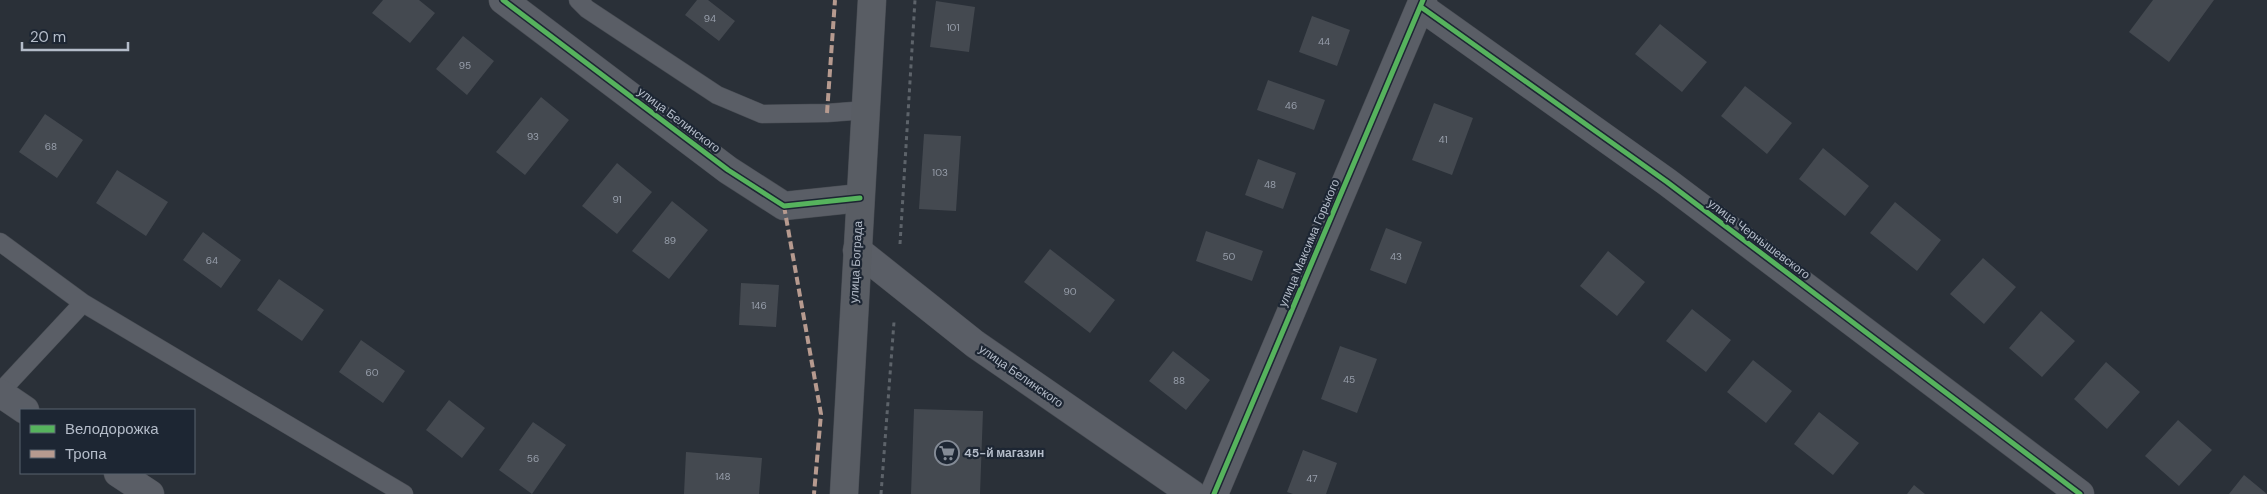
<svg xmlns="http://www.w3.org/2000/svg" width="2267" height="494" font-family="'DM Sans',sans-serif">
<rect width="100%" height="100%" fill="#2a3038"/>
<!-- building -->
<path fill="#444950" d="M383 0H419L435 13 410 43 372 13Z
M697 0H708L735 21 719 41 685 15Z
M2153 0H2214L2169 62 2129 32Z
M936 1 975 7 969 52 930 47Z
M1312 16 1350 30 1337 66 1299 52Z
M1660 24 1707 62 1682 92 1635 54Z
M463 36 494 61 467 95 436 69Z
M1268 80 1325 100 1314 130 1257 110Z
M1745 86 1792 123 1767 154 1721 116Z
M541 97 569 120 525 175 496 152Z
M1434 103 1473 118 1452 175 1412 160Z
M45 114 83 140 57 178 19 152Z
M924 134 961 136 956 211 919 209Z
M1823 148 1869 186 1845 216 1799 179Z
M1258 159 1296 173 1283 209 1245 195Z
M617 163 652 192 617 234 582 206Z
M117 170 168 202 146 236 96 203Z
M672 201 708 230 669 279 632 251Z
M1895 202 1941 240 1917 271 1870 233Z
M1386 228 1422 242 1406 284 1370 270Z
M1206 231 1263 251 1252 281 1196 261Z
M203 232 241 260 221 288 183 260Z
M1050 249 1115 300 1090 333 1024 282Z
M1608 251 1645 282 1617 316 1580 286Z
M1983 258 2016 287 1984 324 1950 294Z
M279 279 324 310 302 341 257 310Z
M741 283 779 285 776 327 739 325Z
M1692 309 1731 340 1706 372 1666 341Z
M2041 311 2075 341 2042 377 2009 348Z
M361 340 405 371 383 403 339 372Z
M1340 346 1377 359 1357 413 1321 399Z
M1173 351 1210 380 1186 410 1149 381Z
M1753 360 1792 391 1766 423 1727 392Z
M2106 362 2140 392 2107 429 2074 399Z
M449 400 485 428 462 458 426 430Z
M914 409 983 411 980 494H911Z
M1819 412 1859 443 1833 475 1794 444Z
M2178 420 2212 450 2179 486 2145 456Z
M533 422 566 445 532 494 499 470Z
M1303 450 1337 463 1326 494H1293L1287 492Z
M686 452 762 458 759 494H684Z
M2244 475 2267 494H2229Z
M1914 485 1925 494H1907Z"/>
<g fill="none" stroke-linecap="round" stroke-linejoin="round">
<defs>
<path id="service" d="M578 0 587 9 717 95 762 114 827 113 866 110
M0 242 83 303 404 494
M0 392 83 303"/>
<path id="minor" d="M503 0 728 170 784 206 860 198
M1421 7 1667 182 2080 494
M857 250 975 344 1192 494
M0 393 25 410
M118 473 150 494
M1214 494 1423 0"/>
<path id="secondary" d="M844 494 872 0"/>
</defs>
<!-- service casing -->
<use href="#service" stroke="#484c53" stroke-width="19"/>
<!-- minor casing -->
<use href="#minor" stroke="#484c53" stroke-width="29"/>
<!-- secondary casing -->
<use href="#secondary" stroke="#484c53" stroke-width="29"/>
<!-- path -->
<path stroke="#5d636a" stroke-width="3" stroke-dasharray="4 4" stroke-linecap="butt" d="M900 244 915 0
M881 494 894 322"/>
<!-- service -->
<use href="#service" stroke="#5a5e66" stroke-width="18"/>
<!-- minor -->
<use href="#minor" stroke="#5a5e66" stroke-width="28"/>
<!-- secondary -->
<use href="#secondary" stroke="#595d64" stroke-width="28"/>
<!-- quiet -->
<path stroke="#b69a8f" stroke-width="4" stroke-dasharray="8 4" stroke-linecap="butt" d="M827 113 835 0
M784 206 821 414 814 494"/>
<defs>
<path id="cycleway" d="M503 0 728 170 784 206 860 198
M1421 7 1667 182 2080 494
M1214 494 1423 0"/>
</defs>
<!-- cycleway casing -->
<use href="#cycleway" stroke="#1d2633" stroke-width="8"/>
<!-- cycleway -->
<use href="#cycleway" stroke="#56b35d" stroke-width="5"/>
</g>
<!-- icons -->
<defs>
<symbol id="supermarket-ring" viewBox="-11 -11 22 22"><circle r="9.5" fill="#1d2633" stroke="#848b96" stroke-width="1.5"/><path d="M-6-5.5h2.5l.6 2H6L4.5 2H-2.5L-4.4-4H-6ZM-1.5 3.2a1.3 1.3 0 1 0 .1 0ZM3 3.2a1.3 1.3 0 1 0 .1 0Z" fill="#848b96"/></symbol>
</defs>
<g fill-rule="evenodd">
<use href="#supermarket-ring" x="933" y="439" width="28" height="28"/>
</g>
<g text-anchor="middle" dominant-baseline="central" stroke-width="4.5" stroke-linejoin="round" paint-order="stroke">
<!-- number labels -->
<g font-size="10" fill="#989fab">
<text x="710" y="18">94</text>
<text x="953" y="27">101</text>
<text x="1324" y="41">44</text>
<text x="465" y="65">95</text>
<text x="1291" y="105">46</text>
<text x="533" y="136">93</text>
<text x="1443" y="139">41</text>
<text x="51" y="146">68</text>
<text x="940" y="172">103</text>
<text x="1270" y="184">48</text>
<text x="617" y="199">91</text>
<text x="670" y="240">89</text>
<text x="1229" y="256">50</text>
<text x="1396" y="256">43</text>
<text x="212" y="260">64</text>
<text x="1070" y="291">90</text>
<text x="759" y="305">146</text>
<text x="372" y="372">60</text>
<text x="1349" y="379">45</text>
<text x="1179" y="380">88</text>
<text x="533" y="458">56</text>
<text x="723" y="476">148</text>
<text x="1312" y="478">47</text>
</g>
<!-- street labels -->
<g font-size="12" fill="#b4bcc9" stroke="#1d2633">
<text transform="translate(679 120) rotate(37)">улица Белинского</text>
<text transform="translate(1759 239) rotate(37)">улица Чернышевского</text>
<text transform="translate(1309 243) rotate(-67)">улица Максима Горького</text>
<text transform="translate(856 262) rotate(-87)">улица Бограда</text>
<text transform="translate(1021 376) rotate(35)">улица Белинского</text>
</g>
<!-- poi labels -->
<g font-size="12" font-weight="bold" fill="#b4bcc9" stroke="#1d2633" text-anchor="start">
<text x="964" y="453">45-й магазин</text>
</g>
</g>
<!-- legend -->
<rect x="20" y="409" width="175" height="65" fill="#1d2633" stroke="#59626f"/>
<rect x="30" y="425" width="25" height="8" fill="#56b35d" stroke="#59626f"/>
<text x="65" y="434" font-size="15" fill="#b4bcc9">Велодорожка</text>
<rect x="30" y="450" width="25" height="8" fill="#b69a8f" stroke="#59626f"/>
<text x="65" y="459" font-size="15" fill="#b4bcc9">Тропа</text>
<!-- scale -->
<path d="M22 42v8h106v-8" fill="none" stroke="#b4bcc9" stroke-width="2.5"/>
<text x="30" y="42" font-size="15" fill="#b4bcc9" stroke="#1d2633" stroke-width="4" paint-order="stroke">20 m</text>
</svg>
